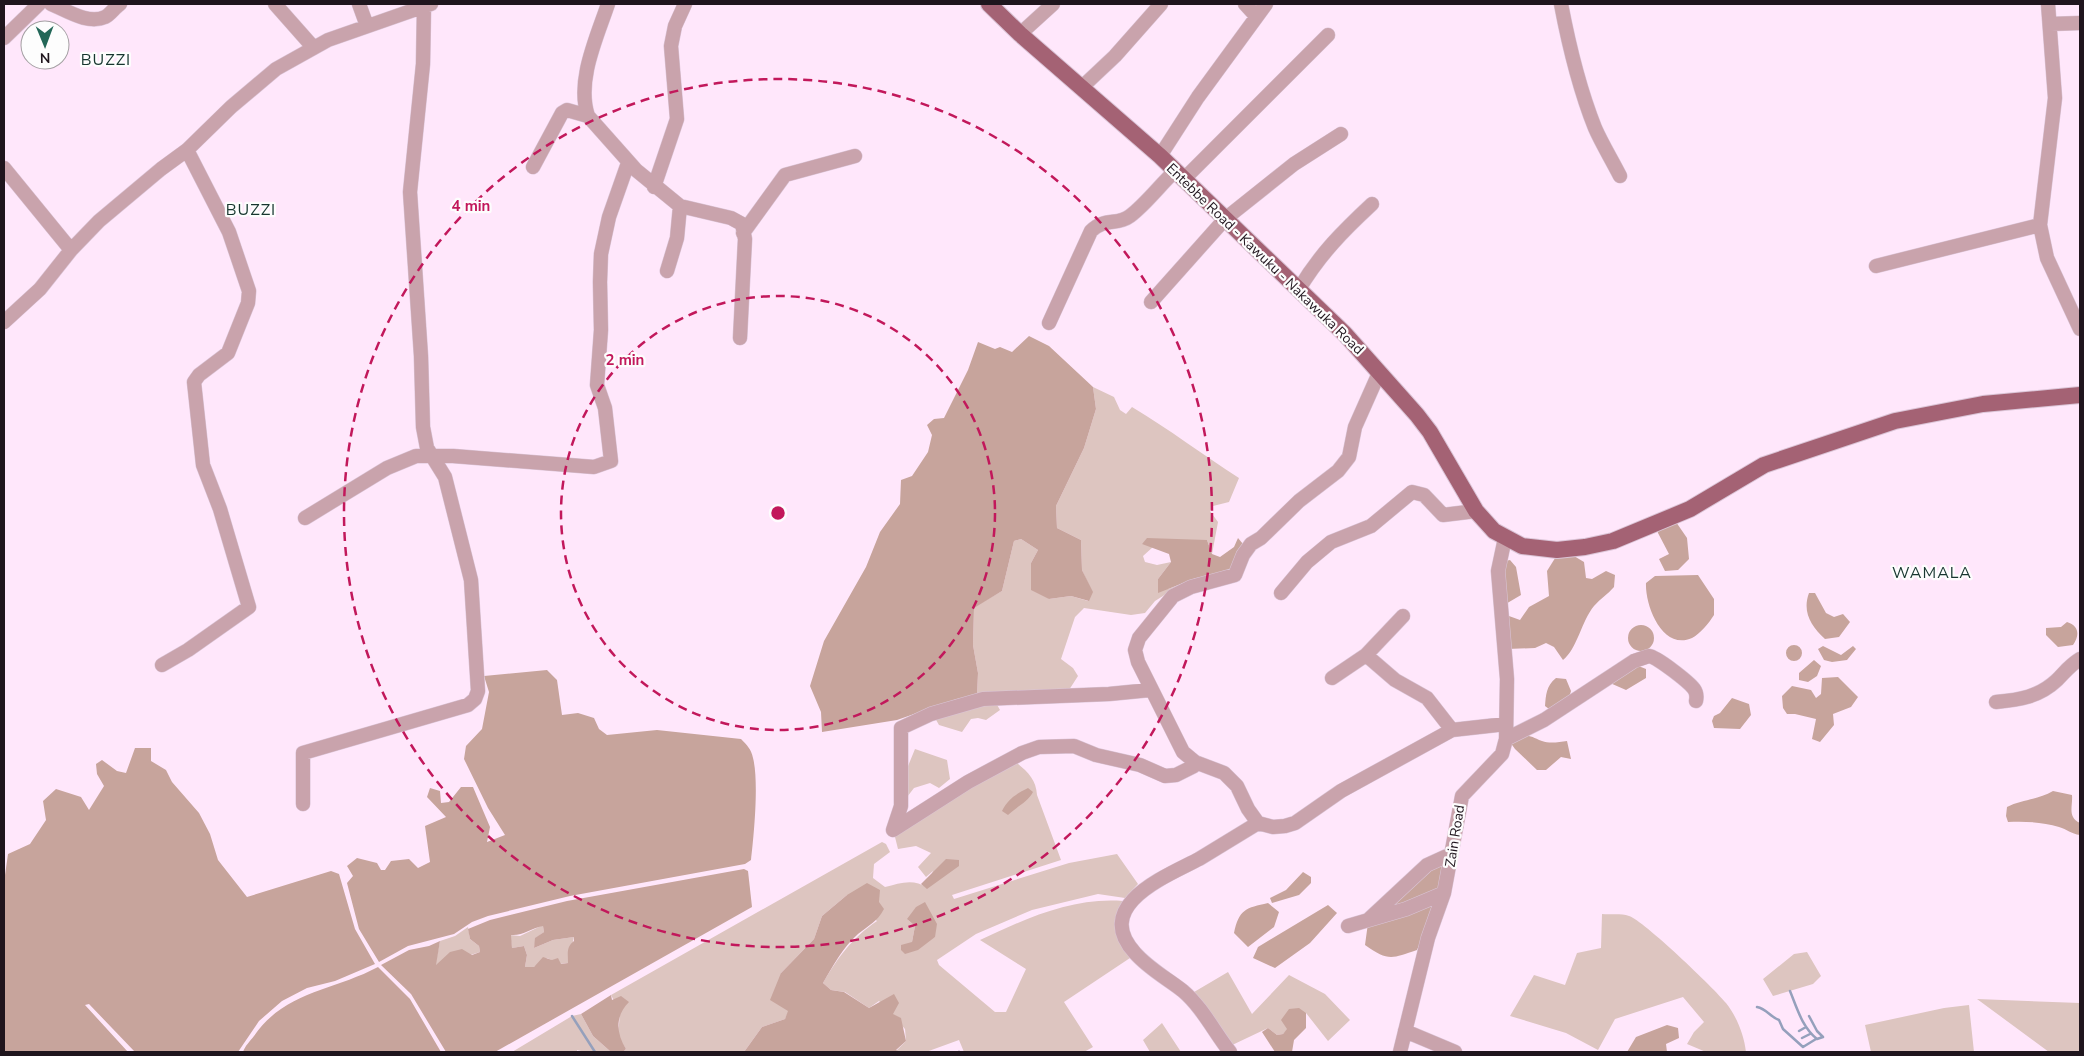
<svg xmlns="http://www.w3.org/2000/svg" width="2084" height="1056" font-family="'Nunito Sans',sans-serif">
<rect width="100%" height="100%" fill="#ffe7fb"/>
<!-- green -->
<path fill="#ddc5c0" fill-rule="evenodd" d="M1093 387 1114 397 1120 410 1126 414 1132 407C1169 429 1203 455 1239 478L1229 502 1213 506 1210 511 1218 522 1212 554 1207 540 1142 543 1153 547 1143 556 1145 562 1157 565 1171 562 1158 579 1168 589 1182 584 1155 601 1145 613 1131 615 1084 608 1075 617 1061 659 1073 668 1078 676 1069 690 977 696 978 673 973 645 974 607 1002 591 1014 541 1021 539 1038 550 1031 563 1049 599 1071 596 1088 601 1092 592 1082 570 1081 540 1057 528 1056 506 1084 448 1096 409Z
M996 703 1000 710 986 720 978 718 971 719 962 732 939 725 935 718 973 706Z
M915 749 947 760 950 779 939 788 930 783 914 788 904 801 906 771Z
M1017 763C1029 773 1036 780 1037 795L1061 860 952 895 954 899 1069 863 1117 854 1138 884 1125 898 1098 894 1032 910 976 934 937 960 939 965 995 1012H1006L1026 969 980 940C1025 919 1072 897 1123 901L1118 914 1133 956 1064 1002 1093 1047 1084 1052H964L959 1040 926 1052 896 1051 906 1041 905 1029 879 1001 869 1008 845 992 831 990 823 983C839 956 851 939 877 921L847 895 822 916 814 939 781 973 789 1011 785 1019 762 1027 744 1052H623L626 1049 618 1037 620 1012 611 995 882 842 886 844 890 852 874 864 873 878 885 887C900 883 914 878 927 888L933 871 926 877 918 867 931 853 916 846 898 849 894 833 970 788ZM907 919 935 937 912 942 915 926Z
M1602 914C1610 915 1621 913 1629 916 1643 920 1715 989 1726 1003 1737 1017 1744 1035 1746 1052H1706L1687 1044 1694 1032 1704 1022 1683 997 1615 1019 1598 1050 1566 1033 1510 1016 1534 975 1565 985 1577 953 1601 948Z
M543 925 544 932 536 938 534 948 553 940 574 937 568 963 560 964 547 958 534 967H525L527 955 524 946 512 948 510 935 520 936Z
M468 927 470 939 479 946 480 952 435 966 440 941 455 936Z
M1807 952 1821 976 1813 984 1773 996 1763 979 1794 954Z
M1228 972 1252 1014 1289 975 1325 994 1350 1020 1328 1041 1306 1013 1283 1034 1277 1035 1268 1028 1228 1047 1189 995Z
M1977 999 2080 1003V1052H2049Z
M1969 1005 1974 1052H1871L1865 1025 1944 1008Z
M581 1014 593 1036 611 1052H585L577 1050V1052H512L572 1016Z
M1162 1023 1181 1052H1150L1143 1040Z"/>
<!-- forest -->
<path fill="#c7a49c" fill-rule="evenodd" d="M1029 336 1049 346 1093 387 1096 409 1084 448 1056 506 1057 528 1081 540 1082 570 1093 592 1089 601 1071 596 1049 599 1031 590V563L1038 550 1021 539 1014 541 1002 591 974 608 973 645 978 673 977 696 957 699 897 720 822 732 821 712 810 686 824 641 866 567 880 532 900 504 901 480 912 476 928 452 932 435 927 425 934 419 944 418 968 370 978 342 995 349 1000 347 1012 352Z
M1676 522 1687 538 1689 559 1678 570 1665 571 1659 559 1669 554 1658 533 1657 528Z
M1147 538 1207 540 1212 554 1220 557 1234 547 1238 538 1243 544 1233 570 1220 576 1196 578 1158 593V579L1171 562 1169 554 1142 544Z
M1569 553 1584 562 1586 578 1592 579 1606 571 1615 575 1614 587C1608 594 1600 599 1594 606 1582 620 1577 649 1563 660L1554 647 1546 643 1535 648 1507 649 1509 616 1520 620 1529 607 1549 596 1547 571 1557 555Z
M1510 560 1516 567 1521 595 1504 605 1501 562Z
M1698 575 1714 599V615C1709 623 1700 634 1692 638 1662 651 1645 605 1646 583L1655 576Z
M1809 593H1815L1826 613 1834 617 1843 614 1850 622 1839 637 1825 639C1811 626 1802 612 1809 593Z
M2067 622C2079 626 2080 635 2073 645L2058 647 2046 635V628L2061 627Z
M1628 638a13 13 0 1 1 26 0a13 13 0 1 1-26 0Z
M1786 653a8 8 0 1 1 16 0a8 8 0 1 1-16 0Z
M1823 646 1841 655 1853 646 1856 649 1847 660 1832 662 1824 660 1818 649Z
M1814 660 1821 666 1817 676 1808 682 1799 680V673Z
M1636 665 1646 669V678L1626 690 1610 683Z
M547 670 557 680 562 715 578 713 594 718 599 729 607 735 657 730 741 739C747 745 751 749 753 758 759 781 754 835 751 860L745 864 570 896 488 916 472 922 454 934 408 946 379 962 359 929 347 883 353 876 347 866 357 858 377 863 381 870H385L391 861 409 859 418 868 430 862 425 826 446 817 427 797 430 788 440 791 441 803 449 802 461 787H473L490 827 487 842 505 835 488 808 464 759 466 746 482 729 489 692 484 676Z
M1838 677 1858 697 1851 707 1833 714 1834 725 1820 742 1812 739 1816 719 1795 714H1787L1783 708 1782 696 1792 686 1811 690 1816 698 1821 694 1822 678Z
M1556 678 1566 679 1571 691 1568 701 1549 709 1545 706C1546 695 1546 686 1556 678Z
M1732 698 1749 704 1751 715 1740 729 1714 728 1712 721 1714 716 1720 713Z
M1519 735C1531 735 1532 737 1542 741 1550 744 1559 742 1567 741L1571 759 1561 757 1546 770H1537L1515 749 1510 742Z
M135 748H151V761L166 770 172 782 199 813 210 834 218 860 247 897 331 871 339 874 355 929 375 964 335 981 307 988 282 1001 259 1021 238 1052H135L89 1004 85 1005 128 1052H4V882L8 854 30 844 46 820 43 801 56 789 81 797 89 810 104 786 97 774 96 764 102 760 117 771 126 773Z
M1028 788 1033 792C1028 802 1016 807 1008 815L1002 811C1008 799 1016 794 1028 788Z
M2053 791 2072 795C2073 806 2067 817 2080 823V835C2071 834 2067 829 2059 827 2043 822 2024 821 2008 822L2006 816 2007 807C2022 799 2038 800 2053 791Z
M946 859 959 860V866L927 889 921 884Z
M1444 862 1439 902 1417 950C1391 959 1388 961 1365 945L1368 923 1389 899Z
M744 869 748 871 752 907 495 1052H446L411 994 381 965 409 950 429 946 440 941 436 965 450 952 462 949 472 955 480 952 479 946 470 939 468 929 490 920 567 901ZM543 926 544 932 535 938 534 948 553 940 574 937V941C566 947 568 954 568 963L561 964 558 958 552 960 543 957 534 967H525L527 955 524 946 512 948 511 935C523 936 531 928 543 926Z
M1303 872 1311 877V883L1299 895 1272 903 1270 898 1286 890Z
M867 883 880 890 879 902 884 909C877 922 869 925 858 934 843 947 833 966 823 983L831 990 844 992 869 1008 894 994 899 1003 893 1014 901 1018 906 1041 896 1050 900 1052H744L762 1027 785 1019 788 1011 770 1000 781 973 814 939 822 916 847 895Z
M925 902 937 924 935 937 918 950 905 954 901 950V945L912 942 915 926 907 919 916 907Z
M1268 903 1279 912 1274 927 1248 947 1234 933C1239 909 1246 908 1268 903Z
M1328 905 1337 913 1310 943 1275 968 1253 958 1258 947Z
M378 967 410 999 441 1052H243C245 1046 250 1041 254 1036 285 991 333 991 378 967Z
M611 995 612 1000 621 996 629 1002C615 1016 616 1033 626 1049L623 1052H611L593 1036 581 1014Z
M1299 1008 1306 1013V1028L1294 1040 1292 1052H1275L1262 1032 1268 1028 1277 1035 1283 1034 1287 1029 1281 1020 1289 1009Z
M1667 1025 1678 1028 1679 1038 1666 1044 1667 1052H1627L1636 1037Z"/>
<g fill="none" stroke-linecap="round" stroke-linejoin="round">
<!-- stream -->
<path stroke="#95a0bc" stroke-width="2.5" d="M1790 991C1797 1008 1802 1027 1817 1039L1823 1037 1817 1031 1809 1016
M1757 1007C1767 1009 1770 1017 1779 1020L1783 1029 1803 1047 1816 1039
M572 1016 595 1052
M1799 1031 1806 1027
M1802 1038 1810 1034"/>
<defs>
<path id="minor" d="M51 4C66 10 88 25 105 17 110 15 115 7 120 4
M275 4 313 47
M359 4 367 26
M608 4C597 37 576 81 588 116L636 170 680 206 677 238 667 271
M1245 4 1256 16
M1561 4C1569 46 1579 88 1595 128 1602 144 1612 160 1620 176
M2048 4 2055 98 2040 225 2047 258 2080 329
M2050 24 2080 23
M1020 34 1053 4
M4 38 39 4
M1081 88 1115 56 1161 4
M1160 156 1198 97 1266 4
M533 167 562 113 567 110 588 116
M4 168 71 250
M1183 180 1328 35
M654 187 677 119 671 46 675 26 685 4
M680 206 731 218 742 224 745 239 740 338
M743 233 785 175 855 156
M1876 266 2040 225
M1299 289C1320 254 1343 231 1372 204
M1151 302 1225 219 1294 164 1341 134
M4 322 40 289 71 250 99 221 161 169 187 150 231 107 276 69 328 40 431 4
M1049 323 1091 231C1105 217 1117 226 1130 216 1146 204 1160 185 1175 171
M1379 373 1355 427 1349 457 1338 471 1299 501 1261 538 1251 544 1243 555 1235 575 1191 587 1173 596 1139 638 1135 650 1138 662 1183 752 1195 762 1224 773 1237 786 1248 809 1258 823 1273 827 1285 826 1295 823 1341 791 1452 730 1506 724
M305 518 387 468 416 456H453L594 467 611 461 605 408 597 385 601 330 600 282 601 254 609 217 628 163
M1281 593 1307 562 1331 542 1371 526 1412 492 1424 495 1443 515 1476 511
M1403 616 1366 655 1395 680 1427 698 1452 730
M162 665 188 650 249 607 220 509 203 465 194 382 199 375 228 353 248 303 249 291 229 232 187 150
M1332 678 1366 655
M1996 702C2019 700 2039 697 2057 680 2065 672 2070 665 2080 659
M1506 739 1544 720 1634 661 1649 656C1657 657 1689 682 1694 689 1697 693 1697 696 1696 701
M303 804V753L468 705 475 699 478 691 471 580 445 477 427 448 423 427 421 356 410 192 423 64 424 6
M893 830 901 806V728L931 714 983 699 1109 694 1150 690
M893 830 968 782 1022 753 1039 747 1074 746 1096 755 1140 765 1165 776 1176 775 1194 766 1195 762
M1369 919 1427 865 1451 854
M1348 926 1406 909 1444 893
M1405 1031 1455 1052
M1230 1052C1215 1033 1202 1007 1183 991 1168 979 1149 969 1135 953 1091 905 1167 876 1199 859 1219 847 1238 835 1258 823
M1400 1052 1428 938 1444 893 1462 796 1502 754 1506 739 1507 679 1498 571 1505 538"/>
<path id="major" d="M989 4 1020 34 1160 156 1345 334 1417 415 1430 432 1476 511 1494 531 1522 546 1557 550 1585 547 1613 541 1690 509 1764 465 1895 421 1983 404 2080 395"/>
</defs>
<!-- minor casing -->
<use href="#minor" stroke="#dbc5d7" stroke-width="15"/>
<!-- major casing -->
<use href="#major" stroke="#dbc5d7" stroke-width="18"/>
<!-- minor -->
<use href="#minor" stroke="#c9a3ac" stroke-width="14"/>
<!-- major -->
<use href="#major" stroke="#a46274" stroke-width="16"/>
<!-- tram -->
<path stroke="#857582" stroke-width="1" d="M959 1051V1052"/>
</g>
<!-- distance rings -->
<g fill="none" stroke="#c2185b" stroke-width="2.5" stroke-dasharray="9 6">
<circle cx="778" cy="513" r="217"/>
<circle cx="778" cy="513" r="434"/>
</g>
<g text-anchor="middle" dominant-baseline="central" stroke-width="4.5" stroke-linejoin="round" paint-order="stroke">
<!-- street labels -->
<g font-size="14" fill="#1f151d" stroke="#fdfdfd">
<text transform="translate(1265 259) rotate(44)">Entebbe Road - Kawuku - Nakawuka Road</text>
<text transform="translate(1455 836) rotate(-81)">Zain Road</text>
</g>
<!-- quarter labels -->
<g font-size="16" letter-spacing="1" fill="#17362f" stroke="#fdfdfd">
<text x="106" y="60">BUZZI</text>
<text x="251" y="210">BUZZI</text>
<text x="1932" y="573">WAMALA</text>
</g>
</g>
<circle cx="778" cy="513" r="8" fill="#c2185b" stroke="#fdfdfd" stroke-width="2.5"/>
<g font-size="15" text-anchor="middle" font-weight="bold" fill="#c2185b" stroke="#fdfdfd" stroke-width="4.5" stroke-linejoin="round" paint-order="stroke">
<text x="471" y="211">4 min</text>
<text x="625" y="365">2 min</text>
</g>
<!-- border -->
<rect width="2084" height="1056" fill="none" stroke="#1f151d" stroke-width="10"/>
<!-- north arrow -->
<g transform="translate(45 45) rotate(179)"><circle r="24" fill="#fdfdfd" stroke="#a4a0a3"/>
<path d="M0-4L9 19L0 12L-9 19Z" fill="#236758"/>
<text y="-8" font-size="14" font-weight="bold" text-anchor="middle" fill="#1f151d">N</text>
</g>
</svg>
